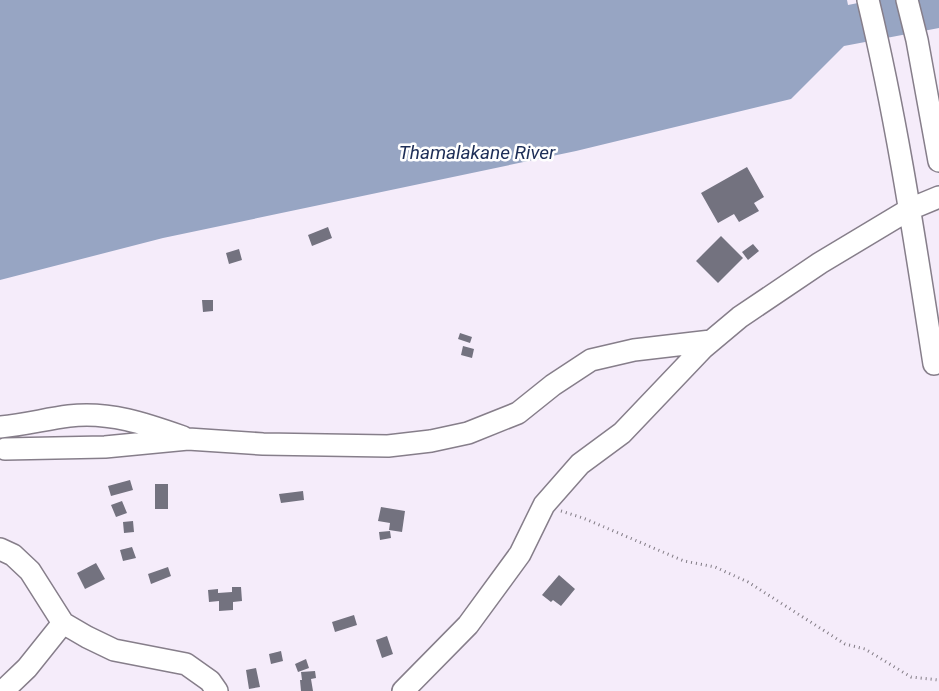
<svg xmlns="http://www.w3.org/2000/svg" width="939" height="691" font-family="Roboto,sans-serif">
<rect width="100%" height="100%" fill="#f5ecfa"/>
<!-- water -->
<path fill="#97a5c3" d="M0 0H847L848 5 873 0H939V28L844 46 791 99 576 151 163 238 0 280Z"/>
<!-- building -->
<path fill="#73727f" d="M747 167 764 197 754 203 759 211 739 222 734 214 718 223 701 193Z
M328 227 332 238 312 246 308 235Z
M721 236 743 258 718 283 696 261Z
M753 244 759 251 748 260 742 252Z
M239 249 242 260 229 264 226 253Z
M202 300H213V311L203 312Z
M460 333 472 337 470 343 458 339Z
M463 346 474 349 472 358 461 355Z
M130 480 133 490 111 496 108 486Z
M155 484H168V509H155Z
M303 491 304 500 281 503 279 494Z
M122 501 127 513 116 517 111 505Z
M381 507 405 511 402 532 389 530 390 523 378 521Z
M133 521 134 532 124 533 123 522Z
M390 531 391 538 380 540 379 532Z
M132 547 136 558 123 561 120 550Z
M96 563 105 579 85 589 77 573Z
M168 567 171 576 151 584 148 574Z
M559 575 575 589 561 606 553 600 551 602 542 595Z
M232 587H241L242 601 233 602V610L219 611V601L209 602 208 590 218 589V593L232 592Z
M354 615 357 625 335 632 332 622Z
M387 636 393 654 382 658 376 640Z
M281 651 283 661 271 664 269 654Z
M306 659 309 668 298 672 295 664Z
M256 668 260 687 249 689 246 670Z
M315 671 316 678 311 679 313 691H301L300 680H302L301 672Z"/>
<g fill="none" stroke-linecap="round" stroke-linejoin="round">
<defs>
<path id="minor" d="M868 0C897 120 915 242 934 364
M907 0 917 40 939 161
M0 427C23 425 46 419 69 416 109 411 146 424 183 437
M5 449 105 447 188 439 263 444 388 446 431 441 468 433 518 413 553 385 591 360 634 350 711 341
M0 549 13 555 30 571 63 623 87 637 114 650 186 664 210 681 217 691
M3 691 27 668 63 623
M403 691 468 625 520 554 544 505 580 464 622 433 703 348 740 317 820 263 910 209 939 197"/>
</defs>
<!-- minor casing -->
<use href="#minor" stroke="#867e8a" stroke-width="24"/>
<!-- path -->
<path stroke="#827c85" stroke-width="3" stroke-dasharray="1 4" stroke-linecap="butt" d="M561 511 583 518 684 561 715 567 748 582 845 644 865 649 911 677 939 680"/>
<!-- minor -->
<use href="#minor" stroke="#fff" stroke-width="21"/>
</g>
<g text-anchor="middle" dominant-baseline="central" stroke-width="5" stroke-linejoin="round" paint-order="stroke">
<!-- water labels -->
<g font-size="19" font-style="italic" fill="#1d2e57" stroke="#fff">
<text x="477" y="152">Thamalakane River</text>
</g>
</g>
</svg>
